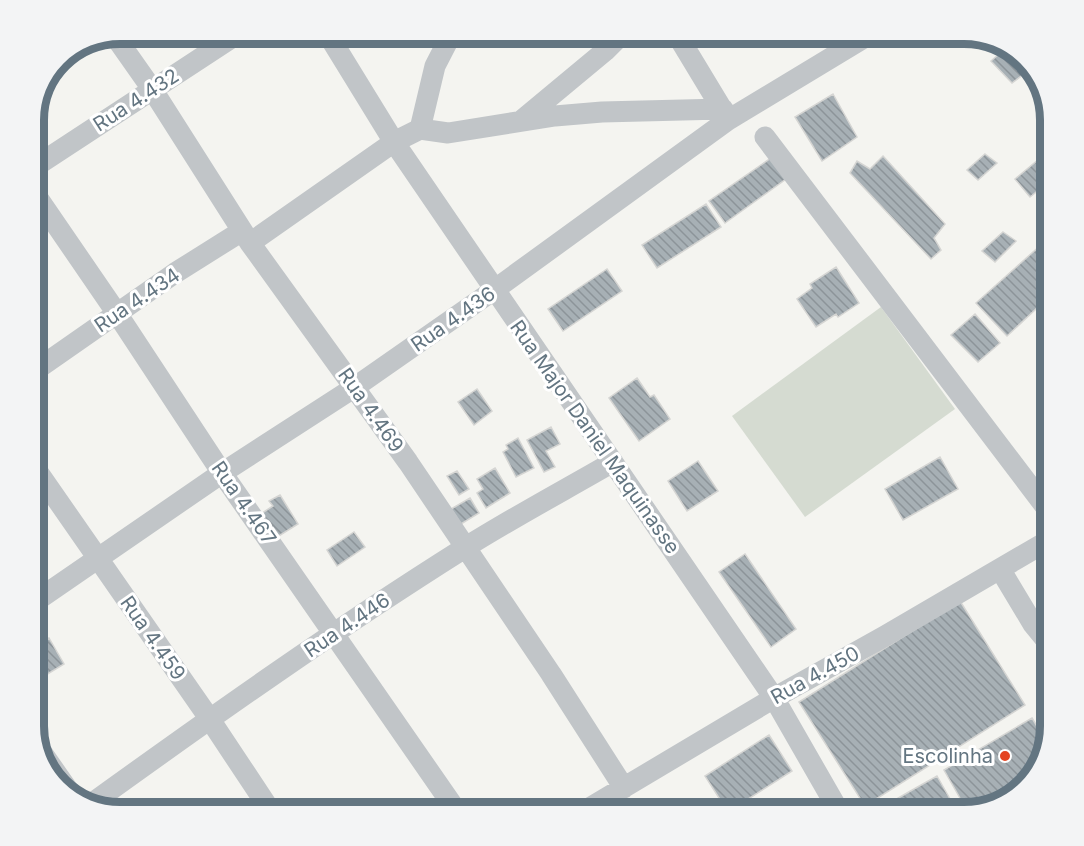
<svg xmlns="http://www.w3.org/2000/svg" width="1084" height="846" font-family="Inter,sans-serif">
<defs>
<pattern id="building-back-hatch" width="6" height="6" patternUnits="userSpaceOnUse" patternTransform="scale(1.5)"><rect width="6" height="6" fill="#a7b0b5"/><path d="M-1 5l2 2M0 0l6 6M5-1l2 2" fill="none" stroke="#8c9499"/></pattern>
</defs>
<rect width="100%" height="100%" fill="#f4f4f0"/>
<!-- pitch -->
<path fill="#d5dbd1" d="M881 307 955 409 805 517 732 416Z"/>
<!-- building -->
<path fill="url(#building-back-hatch)" stroke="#d5d5d3" stroke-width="1.5" d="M1007 47 1017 51 1032 68 1012 83 991 61Z
M833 94 857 137 822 161 795 117Z
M1051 149V180L1030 197 1015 179Z
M985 154 997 163 978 180 967 170Z
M883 156 945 224 934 238 941 250 931 259 850 173 857 161 870 169Z
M771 158 786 179 725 223 709 201Z
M706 204 721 227 657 268 642 245Z
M1003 232 1016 241 995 262 982 251Z
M1051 236V295L1007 336 976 303Z
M836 267 859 303 838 317 836 314 816 327 797 299 812 288 810 284Z
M607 269 622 291 563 331 548 309Z
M975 314 1000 343 978 362 951 335Z
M637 378 650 397 654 395 670 419 639 441 609 398Z
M477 389 492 411 474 425 458 402Z
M551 427 560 444 546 451 555 467 544 472 527 440Z
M518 438 534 468 516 477 503 452 508 449 506 445Z
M940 457 958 489 903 520 885 489Z
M698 461 718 491 687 511 668 481Z
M495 468 510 493 486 508 477 493 483 489 477 479Z
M457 471 469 489 459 495 447 476Z
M280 495 298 524 274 539 259 515 273 506 269 501Z
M470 498 479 513 461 524 451 509Z
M354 532 365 547 337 566 327 550Z
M745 554 796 629 771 647 719 572Z
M960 601 1025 705 865 806 799 702Z
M49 638 64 664 33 683V647Z
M1032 718 1046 741 1033 779 1003 804 968 812 944 770Z
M769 735 792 771 728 812 705 776Z
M937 776 958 813H872L914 789Z"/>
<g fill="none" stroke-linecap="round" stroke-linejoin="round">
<!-- street -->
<path stroke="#c1c5c8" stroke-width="21" d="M327 33 394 142 774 698 840 813
M676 33 728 119
M114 35 152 89 250 243 408 462 551 674 624 788
M522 120 605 51 623 33
M420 129 448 133 555 116 602 112 723 109
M765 137 1051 514
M33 168 239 33
M33 191 116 312 222 473 458 813
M250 243 394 142 420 129 435 66 452 33
M33 372 175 273 242 231
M33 465 209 718 272 813
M1000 569 1033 624 1051 646
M33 603 222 473 355 387 494 290 728 120 872 33
M36 744 73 797
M91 804C213 716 336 629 463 549 512 518 563 491 613 462
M581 813 774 698 885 636 1051 539"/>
</g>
<!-- markers -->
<circle fill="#e44320" stroke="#fff" stroke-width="2" cx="1005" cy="756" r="6"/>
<g text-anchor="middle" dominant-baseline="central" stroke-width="6" stroke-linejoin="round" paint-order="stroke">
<!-- street labels -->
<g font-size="20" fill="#637581" stroke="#fff">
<text transform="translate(136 100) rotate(-33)">Rua 4.432</text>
<text transform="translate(137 300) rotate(-34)">Rua 4.434</text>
<text transform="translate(453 319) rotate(-35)">Rua 4.436</text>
<text transform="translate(371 410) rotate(55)">Rua 4.469</text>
<text transform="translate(595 437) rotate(55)">Rua Major Daniel Maquinasse</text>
<text transform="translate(244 503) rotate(55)">Rua 4.467</text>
<text transform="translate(347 625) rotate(-34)">Rua 4.446</text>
<text transform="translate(153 638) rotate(55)">Rua 4.459</text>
<text transform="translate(815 675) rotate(-29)">Rua 4.450</text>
</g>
<!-- poi labels -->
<g font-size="20" fill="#637581" stroke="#fff" text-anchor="end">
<text x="993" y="756">Escolinha</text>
</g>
</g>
<!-- crop -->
<path d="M0 0H1084V846H0ZM120 44H964A76 76 0 0 1 1040 120V726A76 76 0 0 1 964 802H120A76 76 0 0 1 44 726V120A76 76 0 0 1 120 44Z" fill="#f3f4f5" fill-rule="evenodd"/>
<path fill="none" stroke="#637581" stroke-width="8" d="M120 44H964A76 76 0 0 1 1040 120V726A76 76 0 0 1 964 802H120A76 76 0 0 1 44 726V120A76 76 0 0 1 120 44Z"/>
</svg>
